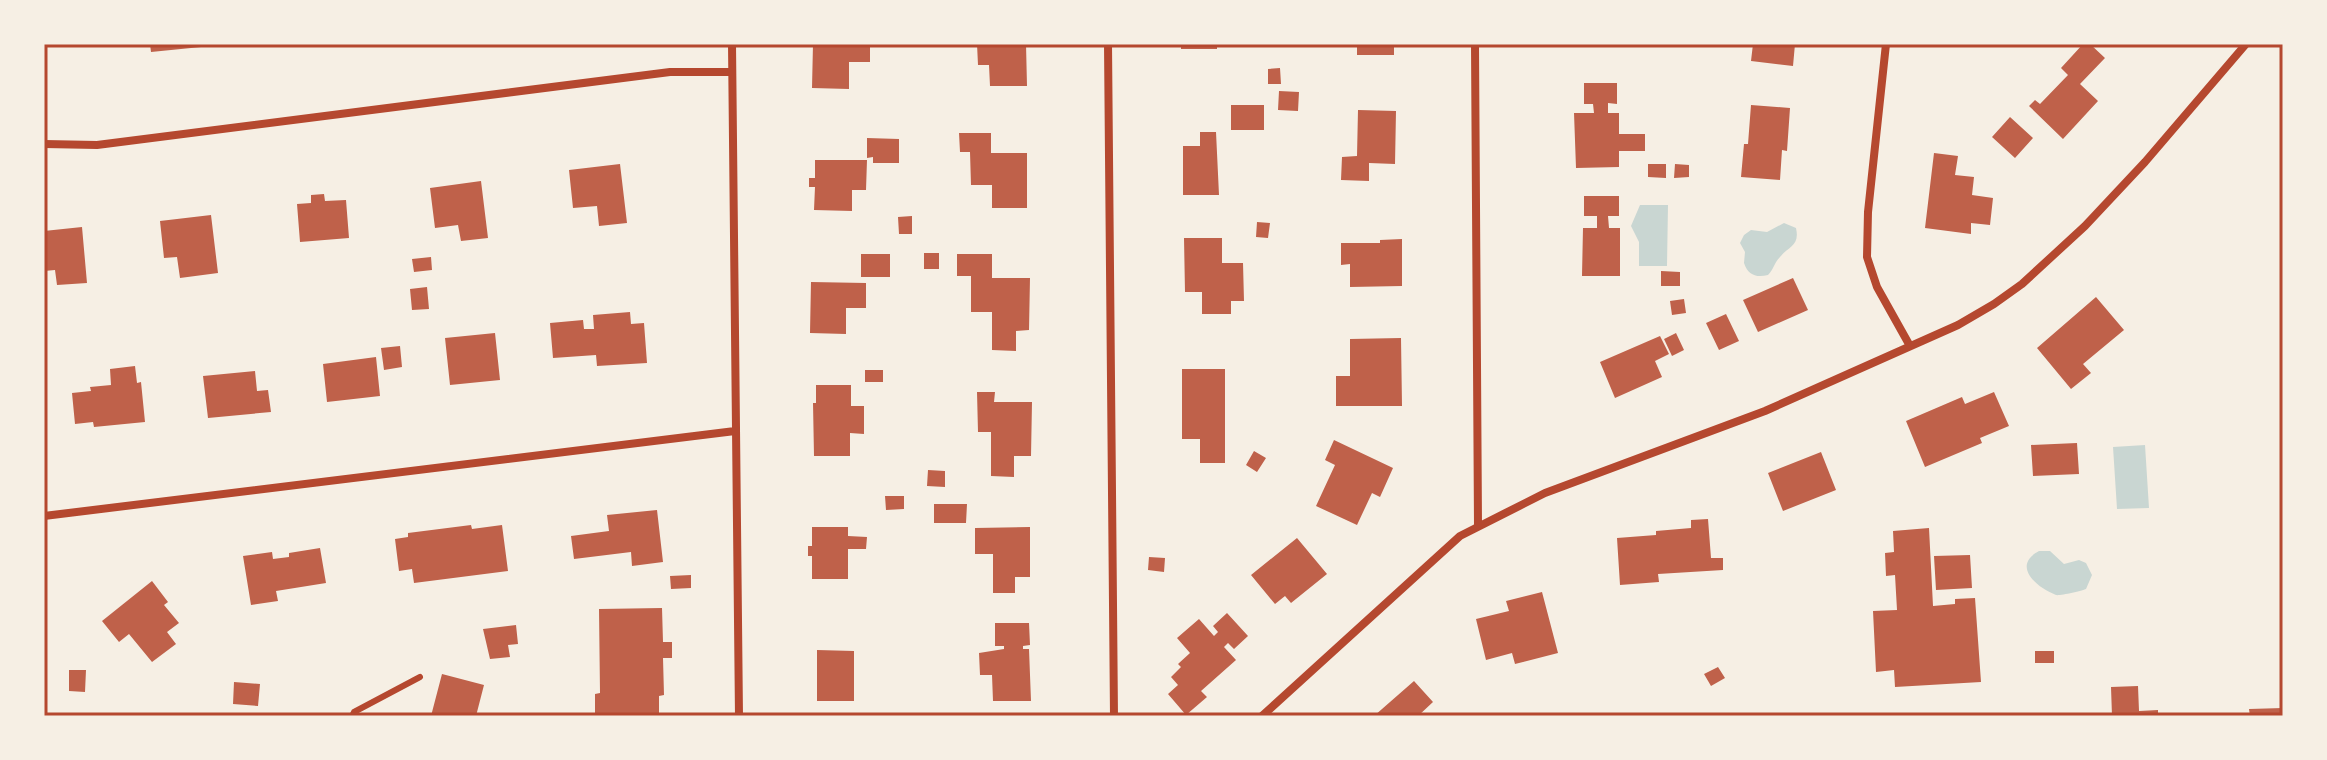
<svg xmlns="http://www.w3.org/2000/svg" width="2327" height="760" font-family="Commissioner,sans-serif">
<rect width="100%" height="100%" fill="#f6efe4"/>
<!-- water -->
<path fill="#c9d6d2" d="M1640 205H1668L1667 266H1639V242L1631 226Z
M1784 223 1796 228C1800 246 1789 246 1780 257 1774 263 1774 269 1768 275 1756 278 1748 275 1744 263L1745 252 1740 243 1744 235 1751 230 1767 232Z
M2145 445 2149 508 2117 509 2113 447Z
M2039 551H2050L2064 564 2079 560 2086 563 2092 575 2086 589C2082 591 2059 596 2056 595 2037 588 2011 566 2039 551Z"/>
<!-- building -->
<path fill="#bf614a" d="M150 44H201V47L151 52Z
M813 44H870V62H849V89L812 88Z
M977 44H1026L1027 86H990L989 65H978Z
M1181 44H1217V49H1181Z
M1357 44H1394V55H1357Z
M1753 44H1795L1793 66 1751 61Z
M2083 44H2090L2105 58 2080 84 2098 101 2063 139 2029 106 2035 100 2040 104 2068 75 2061 68Z
M1280 68 1281 84H1268V69Z
M1584 83H1617V104L1608 103V113H1619V134H1645V151H1619V167L1576 168 1574 113H1594L1593 104H1584Z
M1279 91 1299 92 1298 111 1278 110Z
M1231 105H1264V130H1231Z
M1751 105 1790 108 1787 151 1782 150 1780 180 1741 177 1744 144H1748Z
M1358 110 1396 111 1395 164 1369 163V181L1341 180 1342 157 1357 156Z
M2010 117 2033 138 2015 158 1992 137Z
M1200 132H1216L1219 195H1183V146H1200Z
M959 133H991V153H1027V208H992V185H971L970 152H960Z
M867 138 899 139V163H873V157L867 158Z
M1934 153 1958 156 1955 175 1974 177 1972 195 1993 198 1990 225 1971 223V234L1925 228Z
M815 160H867L866 190H852V211L814 210 815 187H809V178H815Z
M620 164 627 223 599 226 597 206 573 208 569 170Z
M1648 164H1666V178L1648 177Z
M1675 164 1689 165V177L1674 178Z
M481 181 488 238 461 241 458 225 435 228 430 188Z
M324 194 325 201 346 200 349 238 300 242 297 204 311 203V195Z
M1584 196H1619V216H1608L1609 228H1620V276H1582L1583 228H1597V216H1584Z
M211 215 218 273 180 278 177 257 164 258 160 221Z
M912 216V234H899L898 217Z
M1257 222 1270 223 1268 238 1256 237Z
M82 227 87 283 57 285 55 270 44 271V231Z
M1184 238H1222V263H1243L1244 301H1231V314H1202V292H1185Z
M1402 239V286L1350 287V264L1341 265V243H1380V240Z
M924 253H939V269H924Z
M861 254H890V277H861Z
M957 254H992V278H1030L1029 330 1016 331V351L992 350V312H971V276H957Z
M431 257 432 270 414 272 412 259Z
M1661 271 1680 272V286H1661Z
M1793 278 1808 310 1758 332 1743 300Z
M811 282 866 283V308H846V334L810 333Z
M427 287 429 309 412 310 410 289Z
M2096 297 2124 330 2083 364 2091 373 2071 389 2037 348Z
M1684 299 1686 313 1672 315 1670 301Z
M630 312 631 324 644 323 647 363 597 366 596 355 553 358 550 323 583 320 584 329H594L593 315Z
M1726 314 1739 341 1719 350 1706 323Z
M495 333 500 380 450 385 445 338Z
M1676 333 1684 350 1672 356 1664 339Z
M1660 336 1669 354 1655 361 1662 377 1615 398 1600 362Z
M1401 338 1402 406H1336V376H1350V339Z
M400 346 402 367 384 370 381 348Z
M376 357 380 396 327 402 323 364Z
M135 366 137 383 141 382 145 422 94 427 93 422 75 424 72 393 91 391 90 387 111 385 110 369Z
M1182 369H1225V463H1200V439H1182Z
M865 370H883V382H865Z
M255 371 257 391 268 390 271 412 208 418 203 376Z
M816 385H851V406H864V434L850 433V456H814L813 403H816Z
M977 392H995L994 402H1032L1031 456H1014V477L991 476V432H978Z
M1994 392 2009 426 1980 438 1982 443 1925 467 1906 421 1962 397 1965 404Z
M1334 440 1393 468 1380 497 1372 493 1357 525 1316 506 1335 465 1325 460Z
M2077 443 2079 474 2033 476 2031 445Z
M1254 451 1266 458 1257 472 1246 465Z
M1821 452 1836 490 1783 511 1768 473Z
M928 470 945 471V487L927 486Z
M885 496H904V509L886 510Z
M934 504H967L966 523H934Z
M657 510 663 562 632 566 631 552 574 559 571 536 609 531 607 515Z
M1708 519 1711 558H1723V570L1658 574 1659 582 1620 585 1617 538 1656 535V531L1691 528V520Z
M471 525 472 529 502 525 508 571 414 583 412 569 399 571 395 539 408 537V533Z
M812 527H848V536L867 537 866 549H848V579H812V556H808V546H812Z
M1030 527V577H1015V593H993V554H975V528Z
M1929 528 1933 606 1955 604V599L1975 598 1981 682 1895 687 1894 670 1876 672 1873 611 1897 610 1895 575 1886 576 1885 553 1894 552 1893 531Z
M1297 538 1327 574 1291 603 1285 596 1275 604 1251 575Z
M320 548 326 583 276 591 278 601 251 605 243 556 272 552 273 559 289 557V553Z
M1970 555 1972 588 1936 590 1934 556Z
M1149 557 1165 558 1164 572 1148 570Z
M691 575V588L671 589 670 576Z
M152 581 168 602 164 605 179 623 167 632 176 644 152 662 129 634 119 642 102 621Z
M1542 592 1558 653 1515 664 1512 653 1486 660 1476 619 1509 611 1506 601Z
M662 608 663 642H672V658H663L664 695 659 696V716H595V694L600 693 599 609Z
M1227 613 1248 636 1234 649 1228 643 1224 647 1236 660 1201 691 1207 697 1186 715 1168 694 1178 685 1171 677 1181 667 1178 664 1190 653 1177 638 1199 619 1214 636 1218 632 1213 626Z
M995 623H1029L1030 645 1023 646V649H1029L1031 701H993L992 675H980L979 653 1004 649V646H995Z
M516 625 518 644 508 645 510 657 490 659 483 629Z
M817 650 854 651V701H817Z
M2035 651H2054V663H2035Z
M1718 667 1725 678 1711 686 1704 674Z
M69 670H86L85 692 69 691Z
M442 674 484 685 476 716H431Z
M1414 681 1433 702 1418 716H1374Z
M234 682 260 684 258 706 233 704Z
M2138 686 2139 711 2158 710V716H2112L2111 687Z
M2283 708V716H2250L2249 709Z"/>
<g fill="none" stroke-linecap="round" stroke-linejoin="round">
<!-- service -->
<path stroke="#b5482f" stroke-width="6" d="M352 716 354 712 420 677"/>
<!-- minor -->
<path stroke="#b5482f" stroke-width="8" d="M732 44 739 716
M1108 44 1114 716
M1475 44 1478 526
M1886 44 1868 212 1867 257 1877 287 1910 346
M44 144 97 145 670 72H732
M44 516 735 431
M1262 716 1460 536 1545 493 1765 411 1958 325 1994 304 2022 284 2085 226 2145 162 2246 44"/>
</g>
<!-- border -->
<rect width="2327" height="760" fill="none" stroke="#f6efe4" stroke-width="92"/>
<rect x="46" y="46" width="2235" height="668" fill="none" stroke="#b5482f" stroke-width="3"/>
</svg>
